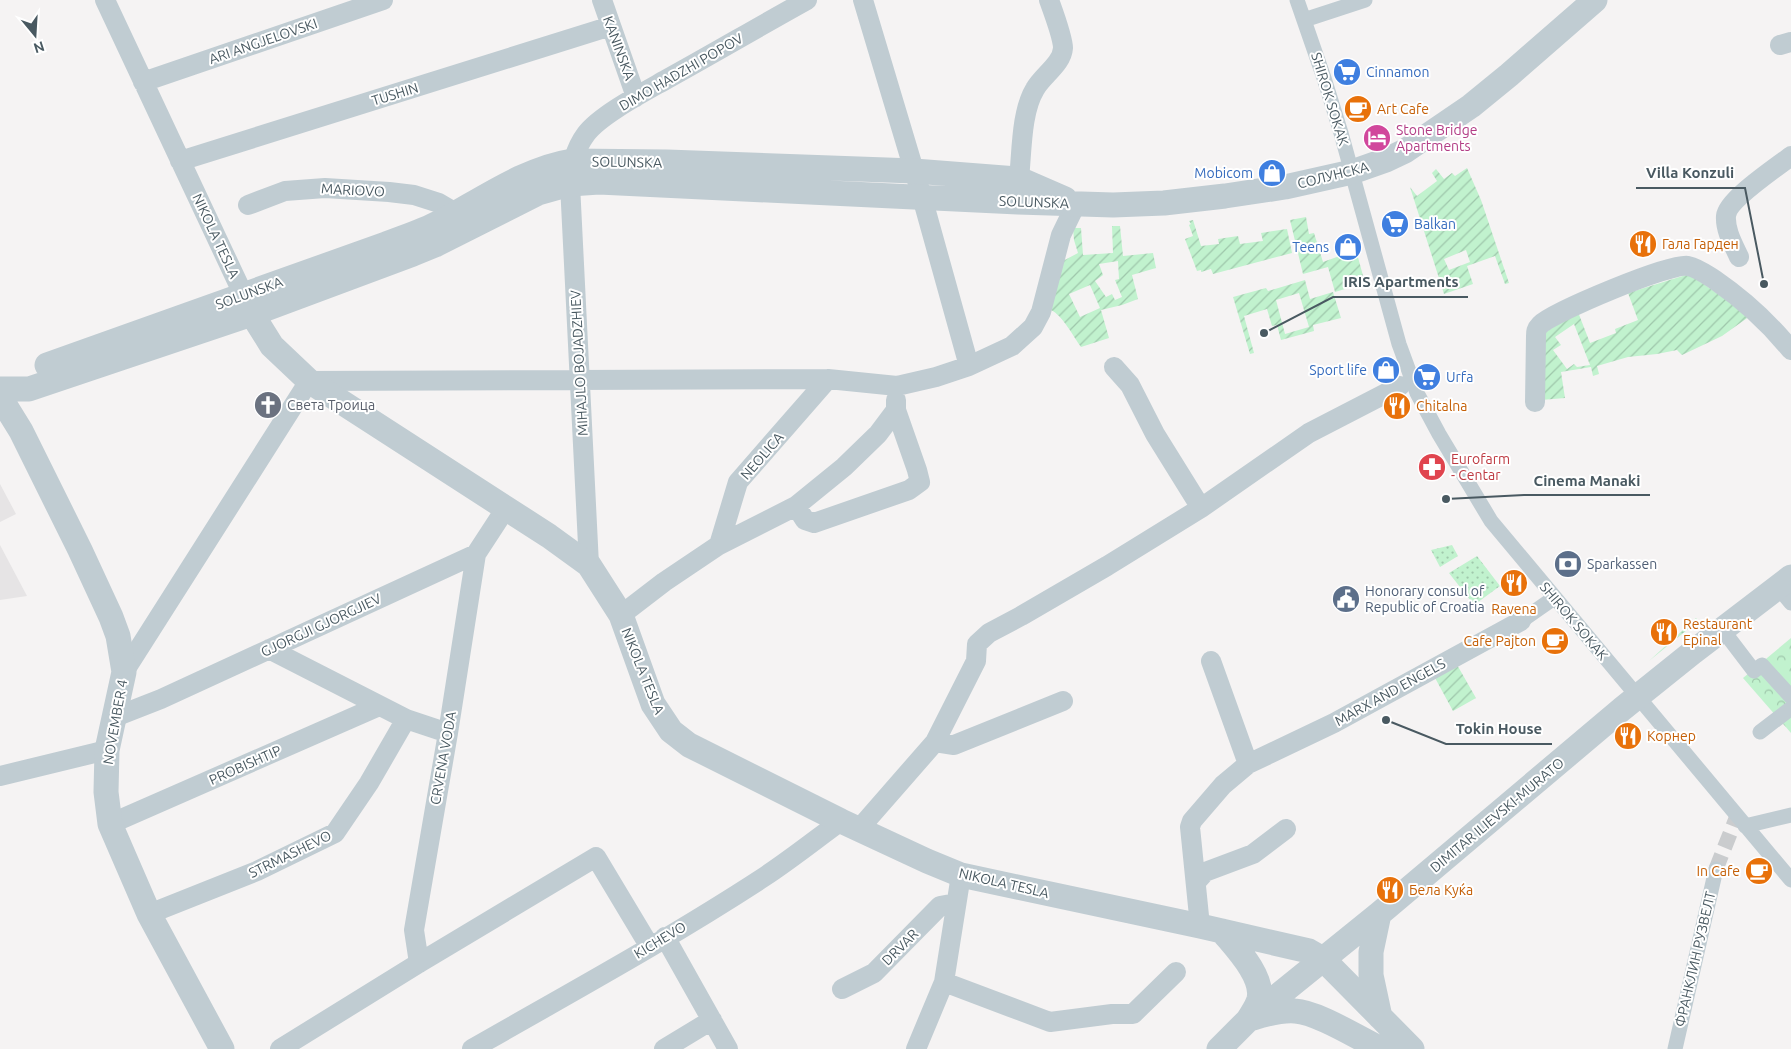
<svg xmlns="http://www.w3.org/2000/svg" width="1791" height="1049" font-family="Ubuntu,sans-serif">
<defs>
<pattern id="grass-dots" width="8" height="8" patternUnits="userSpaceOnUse" patternTransform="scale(1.25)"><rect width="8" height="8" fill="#c1f2ce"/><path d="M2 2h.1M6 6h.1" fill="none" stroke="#9fc7ab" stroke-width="1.8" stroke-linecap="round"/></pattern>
<pattern id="park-crowns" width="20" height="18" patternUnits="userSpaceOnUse" patternTransform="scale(1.25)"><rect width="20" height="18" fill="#c1f2ce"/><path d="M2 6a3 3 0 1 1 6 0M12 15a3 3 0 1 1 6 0" fill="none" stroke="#9fc7ab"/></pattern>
<pattern id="garden-furrows" width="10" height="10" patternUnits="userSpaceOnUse" patternTransform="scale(1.25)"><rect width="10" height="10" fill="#c1f2ce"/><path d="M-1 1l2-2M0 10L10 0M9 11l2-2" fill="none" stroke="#9fc7ab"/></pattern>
</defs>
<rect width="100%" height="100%" fill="#f5f3f3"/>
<!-- education -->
<path fill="#e6e4e5" d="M0 484 16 514 0 522Z
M0 545 27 596 0 600Z"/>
<!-- grass -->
<path fill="url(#grass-dots)" d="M1452 545 1458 556 1440 567 1431 550Z
M1477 556 1500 586 1474 605 1449 573Z
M1696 618 1698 621 1649 661Z"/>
<!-- park -->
<path fill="url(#park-crowns)" d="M1791 638V733L1743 678Z"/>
<!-- garden -->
<path fill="url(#garden-furrows)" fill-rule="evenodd" d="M1467 168 1481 200 1509 283 1505 284 1495 256 1467 266 1473 284 1444 294 1410 187 1417 196 1437 181 1432 173 1436 169 1444 179 1452 173 1455 176ZM1466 250 1470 262 1449 270 1444 259Z
M1306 217 1309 234 1314 233 1323 262 1356 250 1365 283 1335 292 1328 267 1303 274 1290 220Z
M1193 220 1201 246 1219 244 1218 239 1238 236 1240 244 1263 241 1261 233 1287 229 1292 253 1213 274 1211 269 1201 272V270L1197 271 1185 239 1193 236 1189 225 1191 224 1189 221Z
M1112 226H1120L1123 256 1153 253 1156 268 1132 275 1138 299 1122 305 1101 310 1109 338 1081 347C1073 336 1063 316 1051 310L1061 262 1078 253 1074 240 1073 228H1081L1083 255 1113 253ZM1118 261 1119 279 1115 280 1122 297 1115 300 1112 294 1106 297 1095 281 1103 275 1099 264ZM1090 285 1100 308 1080 317 1069 294Z
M1689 274 1750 316 1722 336 1682 355 1677 350 1657 354 1628 357 1597 366 1599 374 1593 376 1591 367 1561 372 1565 398 1541 400V335L1578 312 1590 343 1616 333 1615 329 1638 320 1628 293ZM1574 324 1590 365 1577 367 1574 364 1567 369 1553 350 1561 345 1555 337Z
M1305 280 1310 299 1333 292 1341 318 1313 325 1314 331 1281 340 1277 325 1272 326 1267 309 1244 316 1254 353 1250 354 1233 297 1266 288 1268 291ZM1299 293 1309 327 1285 334 1276 300Z
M1456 663 1476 698 1453 711 1434 676Z"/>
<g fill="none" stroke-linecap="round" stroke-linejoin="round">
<!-- pedestrian-tunnel -->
<path stroke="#caccce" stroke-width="15" stroke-dasharray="15 8" stroke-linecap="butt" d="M1716 869 1737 816"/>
<!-- pedestrian -->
<path stroke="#c0ccd2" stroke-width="15" d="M1297 0 1324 78 1341 133 1399 344 1417 393 1439 434 1491 521 1791 880
M1304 20 1365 0
M1778 587 1791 603
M1521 621 1554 598
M1722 629 1754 671 1762 665 1791 697
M1760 732 1790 709
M1745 826 1791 815
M1675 1049 1716 869"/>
<!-- minor -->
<path stroke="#c0ccd2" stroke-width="20" d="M105 0 243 294
M602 0 636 97
M1780 45 1791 42
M143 82 383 0
M180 161 611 26
M1019 179C1022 151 1021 112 1035 89 1043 75 1062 64 1063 48 1063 38 1053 11 1049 0
M248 205 285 191 325 188 389 192 414 195 439 203 456 213
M1739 257C1733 244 1725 230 1726 216 1727 200 1777 167 1791 156
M969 366 1012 346 1033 327 1041 312 1061 235 1076 204
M1114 367 1130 385 1155 434 1201 508
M1535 402 1536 336C1536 332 1536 329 1540 325 1553 312 1672 262 1688 266 1698 268 1707 275 1715 280 1744 300 1769 323 1791 350
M796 506 805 520 814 523 909 490 920 482 917 470 896 410V400
M719 545 738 482 828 379
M589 565 570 184C572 166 574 150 586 134 600 115 646 91 667 79 714 53 760 26 807 0
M621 615 664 582 719 545 796 506 844 467 878 434 896 410
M269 649 406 719 448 733
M1211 661 1248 764
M124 672 309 381 828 379 897 386 936 377 969 366 922 197 863 0
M115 717 161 699 476 554 506 508
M935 742 954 745 1063 701
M0 776 107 750
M110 824 379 706
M859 829 935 742 976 661 977 644 989 633 1021 616 1107 566 1201 508 1309 433 1400 386
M1196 882 1205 872 1253 854 1286 829
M149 914 257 871 335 833 369 783 406 719
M1200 926 1190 827 1192 821 1223 785 1248 764 1334 723 1521 621
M665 937 728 1049
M419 963 414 930 448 733 476 554
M944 982 1050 1022 1112 1014H1133L1176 972
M842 989 874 973 940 906 956 903
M280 1049 419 963 596 857 650 947
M472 1049C570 993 669 939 764 877 790 860 815 840 841 821
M664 1049 712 1020
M916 1049 944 982 961 875"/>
<!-- tertiary -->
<path stroke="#c0ccd2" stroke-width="25" d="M243 294 252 314 272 346 309 381 549 536 589 565 621 615 653 704 671 731 689 745 841 821 927 861 961 875 1200 926 1309 951 1323 959 1412 1049
M47 365 386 244C404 237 423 231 440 222 481 200 526 168 572 161L667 162 914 171 1019 179 1065 199
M0 389H29L252 314 413 254 435 245 538 193 570 184 599 182 1018 202 1113 205 1164 203 1225 196 1285 187 1352 172 1386 160 1405 151 1471 106 1509 75 1595 0
M0 397 21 431 80 550 111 617 118 636 124 672 107 750 106 792 110 824 149 914 222 1049
M1379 914 1371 952V975L1380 1017
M1222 931C1235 947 1264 976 1259 999 1257 1007 1252 1013 1248 1020
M1253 1018C1266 1014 1281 1010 1295 1011 1317 1012 1360 1039 1381 1049
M1219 1049 1248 1020 1379 914 1622 709 1693 652 1791 577"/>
</g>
<!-- icons -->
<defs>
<symbol id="supermarket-disc" viewBox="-11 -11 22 22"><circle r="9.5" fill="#3f7fe0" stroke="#fff"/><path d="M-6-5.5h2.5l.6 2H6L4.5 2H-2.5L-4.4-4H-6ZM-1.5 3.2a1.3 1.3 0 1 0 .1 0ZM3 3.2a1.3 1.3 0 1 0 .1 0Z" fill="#fff"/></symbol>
<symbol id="cafe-disc" viewBox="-11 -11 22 22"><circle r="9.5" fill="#e8710a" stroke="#fff"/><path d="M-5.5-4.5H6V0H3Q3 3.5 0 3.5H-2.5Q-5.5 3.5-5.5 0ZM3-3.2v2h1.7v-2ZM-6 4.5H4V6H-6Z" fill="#fff"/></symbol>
<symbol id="hotel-disc" viewBox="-11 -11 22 22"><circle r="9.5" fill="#d1479c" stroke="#fff"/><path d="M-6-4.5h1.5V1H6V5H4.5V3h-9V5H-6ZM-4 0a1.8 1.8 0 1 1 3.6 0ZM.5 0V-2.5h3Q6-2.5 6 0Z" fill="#fff"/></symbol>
<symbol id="shop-disc" viewBox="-11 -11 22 22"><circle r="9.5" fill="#3f7fe0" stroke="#fff"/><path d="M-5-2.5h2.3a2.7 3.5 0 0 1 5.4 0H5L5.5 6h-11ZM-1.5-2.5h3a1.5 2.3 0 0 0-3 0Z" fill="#fff"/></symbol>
<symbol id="restaurant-disc" viewBox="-11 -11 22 22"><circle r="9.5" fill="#e8710a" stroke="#fff"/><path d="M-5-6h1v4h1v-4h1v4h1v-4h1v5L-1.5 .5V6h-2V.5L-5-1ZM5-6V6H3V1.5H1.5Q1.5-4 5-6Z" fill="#fff"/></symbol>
<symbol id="church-disc" viewBox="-11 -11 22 22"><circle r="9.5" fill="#6b7280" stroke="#fff"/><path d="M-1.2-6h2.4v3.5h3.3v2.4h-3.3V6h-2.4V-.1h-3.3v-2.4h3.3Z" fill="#fff"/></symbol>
<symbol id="pharmacy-disc" viewBox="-11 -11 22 22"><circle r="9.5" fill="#e0444e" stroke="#fff"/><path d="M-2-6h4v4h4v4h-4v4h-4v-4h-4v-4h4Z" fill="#fff"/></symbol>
<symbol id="bank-disc" viewBox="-11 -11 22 22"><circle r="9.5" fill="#5c6f8a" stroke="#fff"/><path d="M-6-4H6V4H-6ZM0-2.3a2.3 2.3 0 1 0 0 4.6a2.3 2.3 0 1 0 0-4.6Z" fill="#fff"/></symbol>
<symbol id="civic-disc" viewBox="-11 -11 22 22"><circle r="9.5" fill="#5c6f8a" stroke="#fff"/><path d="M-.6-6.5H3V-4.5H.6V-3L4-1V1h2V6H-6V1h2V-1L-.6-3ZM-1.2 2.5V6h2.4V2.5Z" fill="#fff"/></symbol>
</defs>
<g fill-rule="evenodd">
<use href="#supermarket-disc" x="1331" y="56" width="32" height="32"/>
<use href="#cafe-disc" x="1342" y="93" width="32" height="32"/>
<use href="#hotel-disc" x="1361" y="122" width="32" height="32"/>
<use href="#shop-disc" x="1256" y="157" width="32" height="32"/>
<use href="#supermarket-disc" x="1379" y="208" width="32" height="32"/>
<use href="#restaurant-disc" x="1627" y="228" width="32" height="32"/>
<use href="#shop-disc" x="1332" y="231" width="32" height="32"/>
<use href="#shop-disc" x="1370" y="354" width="32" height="32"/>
<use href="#supermarket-disc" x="1411" y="361" width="32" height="32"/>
<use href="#church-disc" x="252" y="389" width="32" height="32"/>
<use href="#restaurant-disc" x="1381" y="390" width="32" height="32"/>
<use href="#pharmacy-disc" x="1416" y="451" width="32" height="32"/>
<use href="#bank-disc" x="1552" y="548" width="32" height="32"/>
<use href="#restaurant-disc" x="1498" y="567" width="32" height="32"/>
<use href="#civic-disc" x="1330" y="583" width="32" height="32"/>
<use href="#restaurant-disc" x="1648" y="616" width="32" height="32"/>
<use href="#cafe-disc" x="1539" y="625" width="32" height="32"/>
<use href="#restaurant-disc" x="1612" y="720" width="32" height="32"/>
<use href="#cafe-disc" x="1743" y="855" width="32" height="32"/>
<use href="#restaurant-disc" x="1374" y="874" width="32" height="32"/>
</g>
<g text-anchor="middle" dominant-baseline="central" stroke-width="4" stroke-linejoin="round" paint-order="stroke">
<!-- street labels -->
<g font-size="14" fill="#495961" stroke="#fff">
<text transform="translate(263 41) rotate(-19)">ARI ANGJELOVSKI</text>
<text transform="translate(619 48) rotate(70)">KANINSKA</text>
<text transform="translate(681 72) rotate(-30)">DIMO HADZHI POPOV</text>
<text transform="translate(395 94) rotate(-17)">TUSHIN</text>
<text transform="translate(1330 99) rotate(73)">SHIROK SOKAK</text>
<text transform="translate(627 162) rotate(1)">SOLUNSKA</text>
<text transform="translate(1333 175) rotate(-14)">СОЛУНСКА</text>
<text transform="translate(353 190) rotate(3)">MARIOVO</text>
<text transform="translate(1034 202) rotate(2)">SOLUNSKA</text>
<text transform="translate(216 236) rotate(65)">NIKOLA TESLA</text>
<text transform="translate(249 293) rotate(-20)">SOLUNSKA</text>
<text transform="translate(579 363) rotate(-93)">MIHAJLO BOJADZHIEV</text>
<text transform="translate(762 456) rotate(-49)">NEOLICA</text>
<text transform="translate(1574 621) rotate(50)">SHIROK SOKAK</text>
<text transform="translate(321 625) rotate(-25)">GJORGJI GJORGJIEV</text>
<text transform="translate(643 671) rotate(68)">NIKOLA TESLA</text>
<text transform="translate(1390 692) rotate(-29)">MARX AND ENGELS</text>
<text transform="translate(115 722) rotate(-80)">NOVEMBER 4</text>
<text transform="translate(443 758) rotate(-80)">CRVENA VODA</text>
<text transform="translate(245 765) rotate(-24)">PROBISHTIP</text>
<text transform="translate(1497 815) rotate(-40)">DIMITAR ILIEVSKI-MURATO</text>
<text transform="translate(290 854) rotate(-26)">STRMASHEVO</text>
<text transform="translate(1004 883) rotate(13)">NIKOLA TESLA</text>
<text transform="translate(660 940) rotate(-31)">KICHEVO</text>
<text transform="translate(900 947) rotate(-45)">DRVAR</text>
<text transform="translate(1695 959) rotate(-77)">ФРАНКЛИН РУЗВЕЛТ</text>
</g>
<!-- shop labels -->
<g font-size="14" fill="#366cbe" stroke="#fff" text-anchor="start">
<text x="1366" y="72">Cinnamon</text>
<text x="1253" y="173" text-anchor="end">Mobicom</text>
<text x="1414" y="224">Balkan</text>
<text x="1329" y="247" text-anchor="end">Teens</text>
<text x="1367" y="370" text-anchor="end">Sport life</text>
<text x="1446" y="377">Urfa</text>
</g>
<!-- food labels -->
<g font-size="14" fill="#c56008" stroke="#fff" text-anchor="start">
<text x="1377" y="109">Art Cafе</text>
<text x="1662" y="244">Гала Гарден</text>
<text x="1416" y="406">Chitalna</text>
<text x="1514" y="609" text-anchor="middle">Ravena</text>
<text x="1683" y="624">Restaurant<tspan x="1683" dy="16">Epinal</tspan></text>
<text x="1536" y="641" text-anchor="end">Cafe Pajton</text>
<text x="1647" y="736">Корнер</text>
<text x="1740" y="871" text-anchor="end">In Cafe</text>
<text x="1409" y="890">Бела Куќа</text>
</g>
<!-- hotel labels -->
<g font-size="14" fill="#b23c85" stroke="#fff" text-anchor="start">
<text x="1396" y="130">Stone Bridge<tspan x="1396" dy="16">Apartments</tspan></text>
</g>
<!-- worship labels -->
<g font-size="14" fill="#5b616d" stroke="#fff" text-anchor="start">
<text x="287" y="405">Света Троица</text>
</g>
<!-- health labels -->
<g font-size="14" fill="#be3a42" stroke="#fff" text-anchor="start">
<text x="1451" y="459">Eurofarm<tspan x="1451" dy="16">- Centar</tspan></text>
</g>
<!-- service labels -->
<g font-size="14" fill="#4e5e75" stroke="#fff" text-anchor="start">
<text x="1587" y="564">Sparkassen</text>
<text x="1365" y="591">Honorary consul of<tspan x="1365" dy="16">Republic of Croatia</tspan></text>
</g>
</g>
<!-- callouts -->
<path fill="none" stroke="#495961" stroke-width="2" d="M1764 284L1745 188H1636M1264 333L1333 297H1468M1446 499L1524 495H1650M1386 720L1446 744H1552"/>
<g fill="#495961" stroke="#fff" stroke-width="2">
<circle cx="1764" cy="284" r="5"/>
<circle cx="1264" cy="333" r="5"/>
<circle cx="1446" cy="499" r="5"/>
<circle cx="1386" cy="720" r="5"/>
</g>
<g font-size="15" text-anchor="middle" font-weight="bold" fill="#495961" stroke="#fff" stroke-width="4" stroke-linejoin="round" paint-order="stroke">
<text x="1690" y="178">Villa Konzuli</text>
<text x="1401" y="287">IRIS Apartments</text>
<text x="1587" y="486">Cinema Manaki</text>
<text x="1499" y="734">Tokin House</text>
</g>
<!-- north arrow -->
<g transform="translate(35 35) rotate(162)" stroke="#ffffff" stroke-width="4" paint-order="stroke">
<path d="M0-4L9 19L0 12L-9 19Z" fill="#495961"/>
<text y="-8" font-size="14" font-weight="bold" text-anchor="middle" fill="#495961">N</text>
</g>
</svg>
